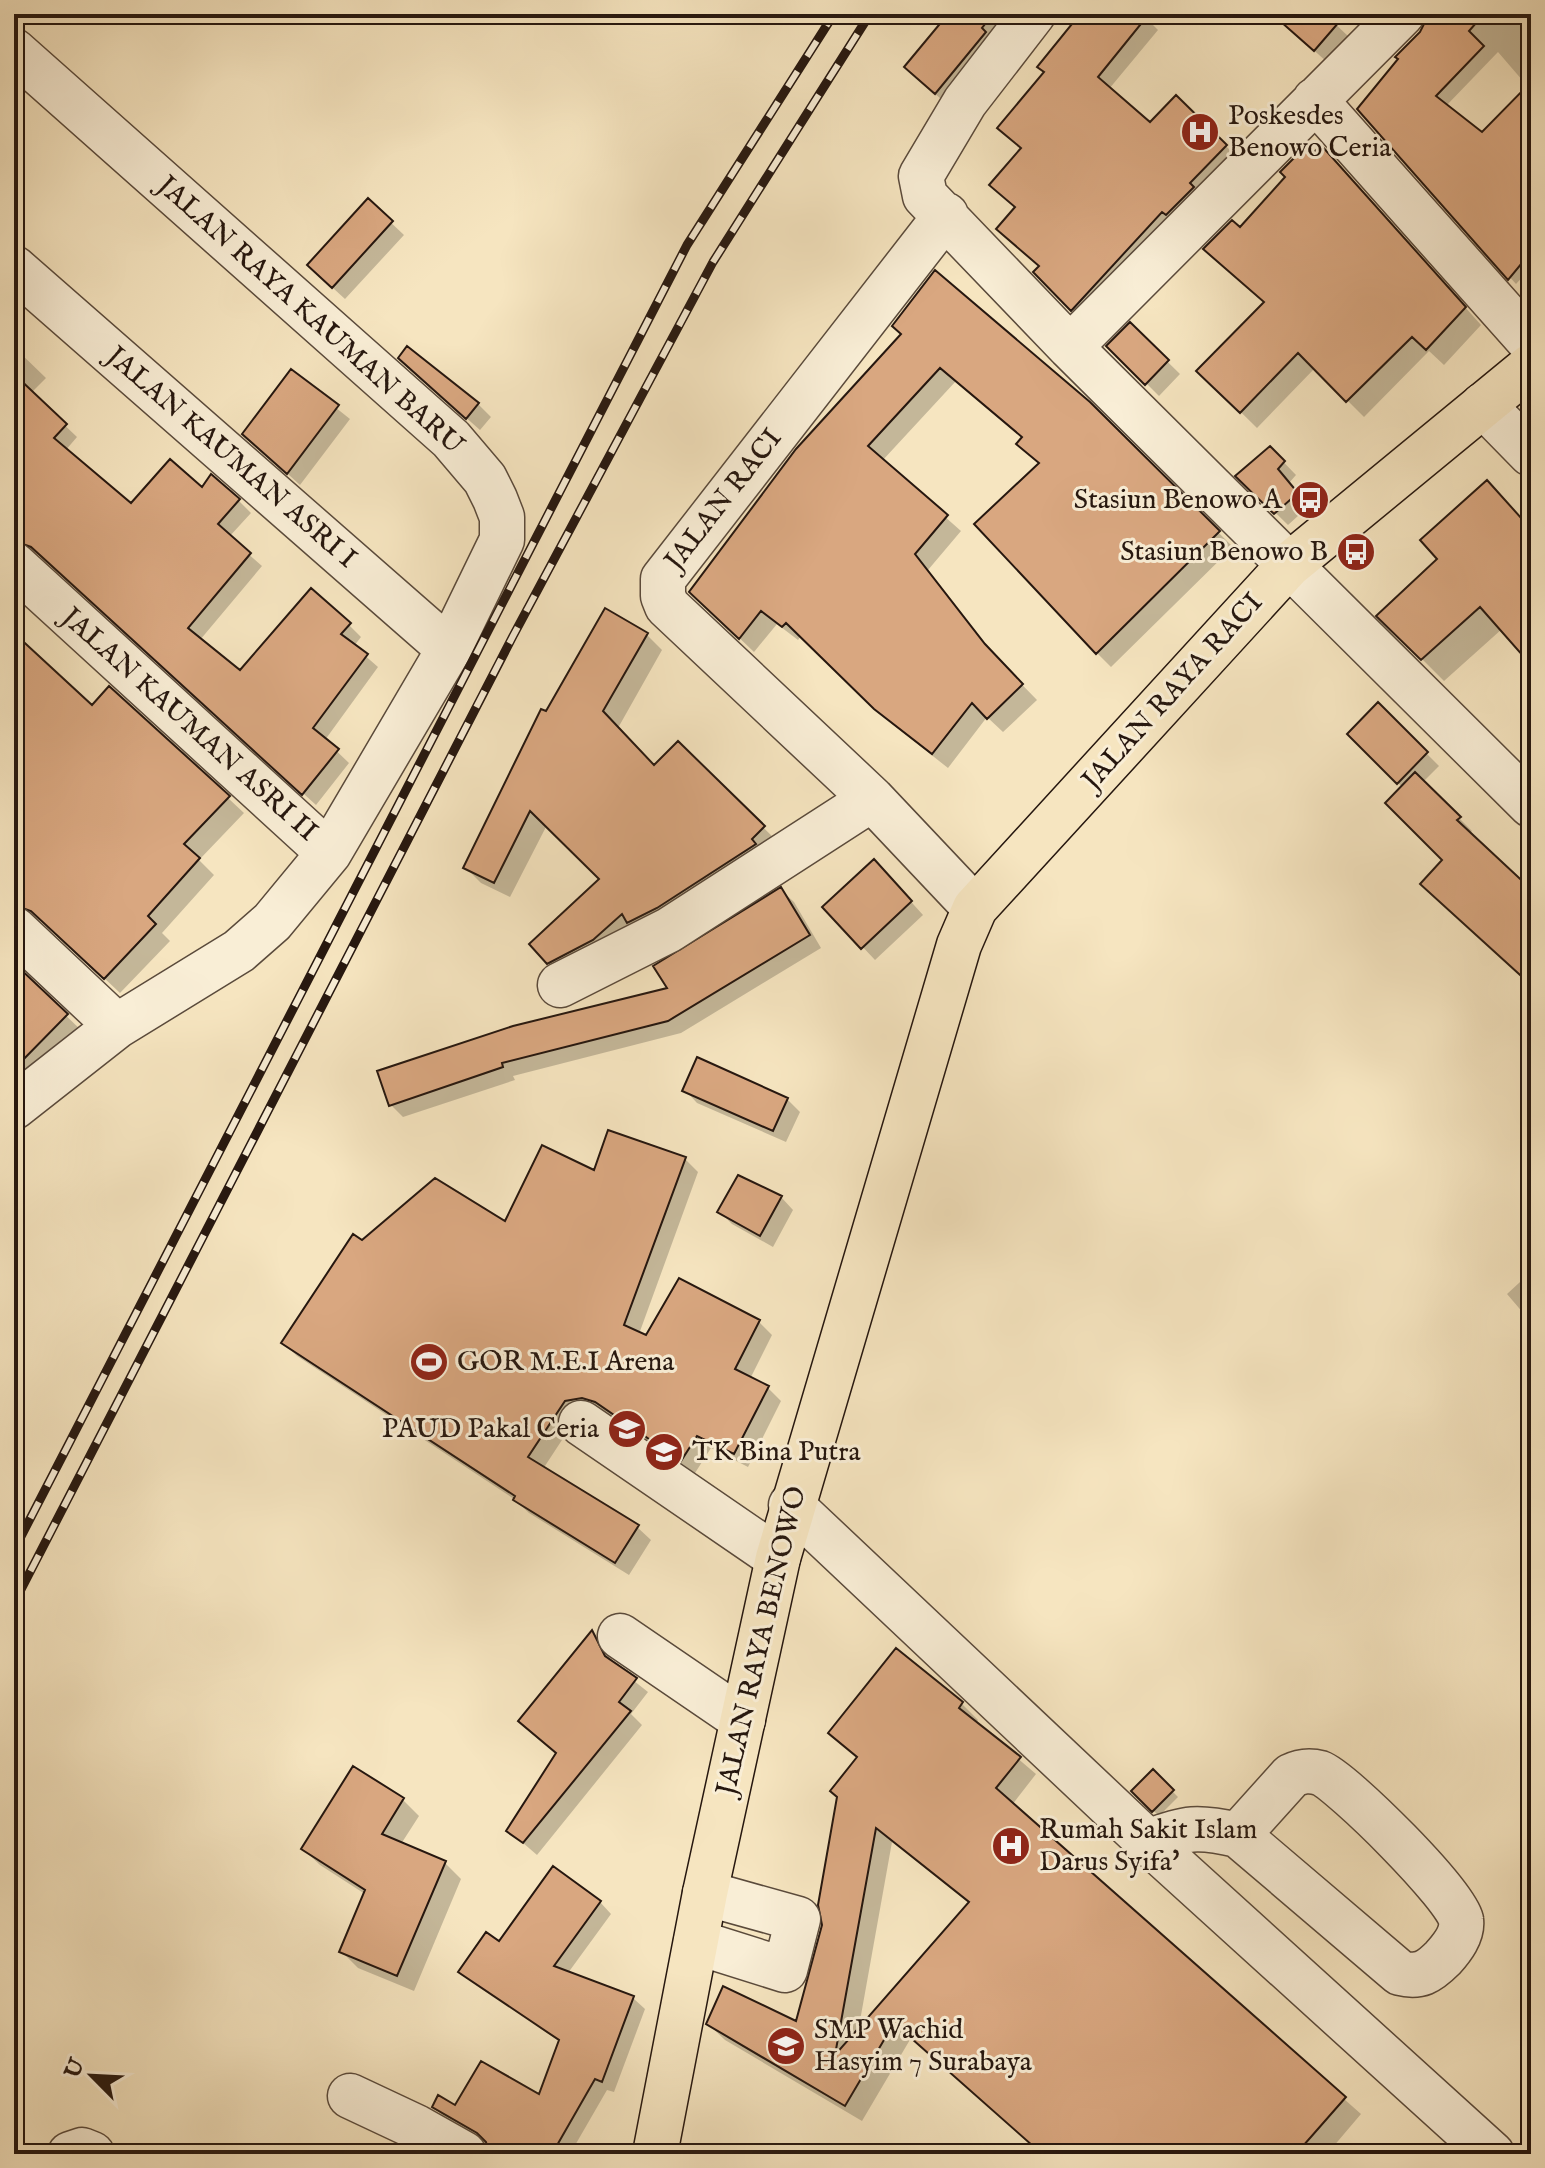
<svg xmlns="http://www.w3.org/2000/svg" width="1545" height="2168" font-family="'IM FELL English',serif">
<rect width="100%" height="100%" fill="#f6e5c0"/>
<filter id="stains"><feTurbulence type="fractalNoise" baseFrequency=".0025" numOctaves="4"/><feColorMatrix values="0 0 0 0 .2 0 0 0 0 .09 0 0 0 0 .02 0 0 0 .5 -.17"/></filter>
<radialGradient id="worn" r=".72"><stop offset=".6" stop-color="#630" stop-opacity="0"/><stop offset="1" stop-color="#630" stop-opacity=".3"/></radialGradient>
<!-- shadow -->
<path fill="#0003" fill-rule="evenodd" d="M951 14H1016L948 105 919 80Z
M1082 14H1142L1158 30 1109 89 1150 124 1176 97 1238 158 1084 321 1036 272 1041 267 1017 208 1023 149 1046 73Z
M1273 14H1334L1330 19 1349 37 1327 62Z
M1432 14H1531V268L1516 284 1359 109 1421 33ZM1498 52 1529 88 1482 135 1446 106Z
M1312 157 1337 164 1481 325 1444 365 1429 351 1364 417 1315 368 1257 428 1199 371 1265 303 1240 230Z
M368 201 404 235 345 299 322 278Z
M1130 325 1180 374 1159 396 1109 346Z
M903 334 1088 403 1233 547 1111 667 1097 653 1040 464 1019 444 1024 438 956 381 882 461 961 531 928 570 999 661 1037 700 1003 732 987 717 948 768 891 723 801 636 798 640 777 624 754 652 706 606Z
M14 341 19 346 16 349 46 378 31 393 77 437 65 451 131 506 202 490 239 501 251 513 229 537 262 566 200 640 240 672 349 625 361 637 354 646 378 667 325 740 349 763 316 805 45 558 32 552 20 553 14 547Z
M413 371 478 404 491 417 480 430Z
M291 372 350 419 300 485 257 446Z
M1270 448 1296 475 1289 483 1309 506 1288 525 1238 476Z
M1487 482 1531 529V662L1502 629 1444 681 1379 616 1440 559Z
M646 634 662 650 618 728 654 767 678 743 779 843 564 979 548 963 602 879 547 825 510 897 481 883 465 867 547 714Z
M14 636 92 708 228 798 244 813 199 860 214 875 162 933 170 941 120 993 48 925 36 919 24 920 14 926Z
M1378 705 1439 766 1423 782 1472 831 1469 834 1531 891V989L1445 860 1403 788 1350 734Z
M886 874 923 915 875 960 825 907Z
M781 890 794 902 821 948 681 1033 513 1076 515 1080 403 1117 391 1105 670 989Z
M14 966 82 1031 14 1084Z
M685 1090 787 1099 800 1112 786 1142 697 1103Z
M685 1159 698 1172 639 1334 647 1338 759 1322 772 1335 750 1379 768 1388 781 1401 748 1467 711 1448 695 1473 611 1415 597 1411 579 1414 543 1469 637 1527 651 1540 629 1575 529 1513 514 1499 297 1356 284 1343 362 1243 506 1224 595 1173Z
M781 1197 793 1210 773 1247 732 1224 719 1211Z
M1531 1272V1322L1507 1294Z
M592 1633 604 1645 614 1665 648 1692 631 1714 642 1725 537 1855 508 1830 558 1754Z
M896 1651 962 1704 978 1720 976 1723 1036 1774 1012 1805 1361 2114 1327 2154H1043L911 2038 862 2121 725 2040 708 2024 798 2023 824 1925 859 1759 831 1733ZM892 1842 970 1904 858 2032Z
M353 1768 403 1800 419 1816 401 1844 445 1863 461 1879 414 1991 358 1968 341 1951 365 1894 320 1865 303 1849Z
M1153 1772 1178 1797 1159 1816 1133 1791Z
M600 1902 611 1914 568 1973 633 1998 645 2009 614 2092 607 2090 570 2154H491L488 2145 446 2119 434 2107 456 2108 540 2097 560 2042 461 1972 499 1943Z"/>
<!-- building -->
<path fill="#d9a780" stroke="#26170f" stroke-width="2" fill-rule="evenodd" d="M948 14H993L982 28 986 32 935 94 904 67Z
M1080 14H1149L1098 77 1150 122 1176 95 1227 145 1190 183 1194 187 1166 215 1162 212 1071 311 1033 272 1039 266 996 229 1015 207 989 185 1021 148 997 128 1044 72 1037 67Z
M1272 14H1346L1314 51Z
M1429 14H1484L1469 31 1484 46 1436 96 1482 132 1531 82V252L1508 280 1357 109 1398 59 1395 57 1420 32Z
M1321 145 1466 307 1426 350 1412 337 1346 402 1298 353 1240 413 1196 371 1264 302 1203 249 1232 220 1240 227 1285 177 1280 172 1305 147 1312 154Z
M368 198 393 221 332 288 307 265Z
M935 270 1090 402 1220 531 1096 654 974 524 1039 463 1016 444 1022 437 940 368 868 446 948 515 915 554 985 644 1023 684 987 719 972 703 932 754 874 709 786 623 782 627 761 611 739 639 689 592 796 449 901 334 892 326Z
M1130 322 1169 360 1145 385 1106 346Z
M407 346 479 403 466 419 398 358Z
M291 369 339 405 287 474 242 434Z
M14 374 67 424 54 438 131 503 170 459 202 487 211 474 240 499 218 524 251 553 188 628 240 670 311 588 351 623 341 634 368 654 313 728 339 749 302 795 31 547 14 541Z
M1270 446 1285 461 1278 469 1298 493 1274 514 1235 476Z
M1487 480 1531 529V665L1480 607 1421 660 1376 616 1437 559 1420 540Z
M605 608 648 633 603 711 654 765 678 741 765 826 752 839 756 844 657 908 627 923 622 914 593 940 547 964 529 944 599 879 530 811 494 883 463 868 541 709 546 711Z
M14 633 92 705 109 686 230 796 184 844 200 858 148 916 156 924 104 979 31 911 14 905Z
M1378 702 1428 752 1397 784 1347 734Z
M1415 772 1461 817 1457 820 1531 889V985L1420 884 1442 860 1385 803Z
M874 859 912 901 861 949 822 907Z
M781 887 810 935 668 1021 502 1063 503 1067 389 1106 377 1071 513 1026 667 988 653 966Z
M14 963 68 1014 14 1069Z
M697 1057 788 1098 773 1131 682 1091Z
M608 1130 686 1157 624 1325 646 1335 679 1278 760 1320 735 1369 769 1386 734 1454 697 1436 681 1461 595 1402 582 1398 565 1401 528 1457 639 1525 615 1563 513 1500 515 1496 281 1343 353 1234 362 1240 435 1178 505 1221 542 1145 594 1170Z
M738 1175 782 1196 760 1236 717 1212Z
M592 1630 605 1656 637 1678 619 1702 631 1711 523 1843 506 1831 556 1753 518 1721Z
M896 1648 963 1702 959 1708 1021 1757 996 1788 1346 2097 1296 2154H1042L894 2023 845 2106 706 2024 723 1986 796 2021 822 1925 818 1905 837 1797 830 1791 857 1757 828 1733ZM876 1828 969 1902 835 2055Z
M353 1766 404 1798 382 1834 446 1861 397 1976 339 1952 365 1890 301 1849Z
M1153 1769 1174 1790 1152 1812 1131 1791Z
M553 1866 601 1901 554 1966 634 1996 602 2082 595 2079 552 2154H489L486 2142 477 2133 432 2107 438 2095 455 2105 481 2061 539 2094 559 2040 458 1972 486 1932 499 1941Z"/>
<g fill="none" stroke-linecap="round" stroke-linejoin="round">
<defs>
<path id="minor" d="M1033 14 965 102 921 176 925 196 1070 347 1531 805
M14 51 451 439 485 479 495 499 502 517V540L449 649 329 853 272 922 239 951 117 1026 14 1107
M1315 100 1531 343
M946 215 663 579V596L667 606 872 799 975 908
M14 268 449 649
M1070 347 1402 14
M1483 405 1531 454
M14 565 329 853
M14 929 117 1026
M560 985 669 930 872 799
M581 1423 778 1558
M791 1505 1148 1842 1492 2154
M620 1636 743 1720
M1148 1842C1186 1827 1198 1826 1238 1835L1400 1973C1420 1978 1429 1972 1443 1958 1452 1948 1463 1934 1461 1920 1459 1898 1342 1781 1320 1773 1309 1770 1301 1771 1291 1776L1238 1835
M696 1942 785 1970 798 1919 705 1893
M350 2096 416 2127 464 2154
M70 2154 82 2150 92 2154"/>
<path id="major" d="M655 2154 705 1893 778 1558 959 945 975 908 1289 565 1531 366"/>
</defs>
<!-- minor casing -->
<use href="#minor" stroke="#5a4a3b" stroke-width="47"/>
<!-- major casing -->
<use href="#major" stroke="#26170f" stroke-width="47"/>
<!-- minor -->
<use href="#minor" stroke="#f9eed6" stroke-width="44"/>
<!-- major -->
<use href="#major" stroke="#f6e5c0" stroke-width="44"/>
<defs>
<path id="rail" d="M14 1550 687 245 834 14
M14 1603 513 636 713 262 870 14"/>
</defs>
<!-- rail casing -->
<use href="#rail" stroke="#26170f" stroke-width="9"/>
<!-- rail -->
<use href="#rail" stroke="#f9eed6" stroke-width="6" stroke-dasharray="18" stroke-linecap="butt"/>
</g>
<!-- icons -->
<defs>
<symbol id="hospital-disc" viewBox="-11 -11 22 22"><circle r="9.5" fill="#8f2418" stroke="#f9eed6"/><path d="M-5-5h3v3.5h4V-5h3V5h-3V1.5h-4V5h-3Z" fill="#fff"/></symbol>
<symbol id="bus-disc" viewBox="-11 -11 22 22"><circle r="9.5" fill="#8f2418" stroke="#f9eed6"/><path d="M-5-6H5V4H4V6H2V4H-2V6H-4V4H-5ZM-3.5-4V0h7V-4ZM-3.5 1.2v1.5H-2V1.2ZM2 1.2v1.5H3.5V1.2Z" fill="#fff"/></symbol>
<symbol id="stadium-disc" viewBox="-11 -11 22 22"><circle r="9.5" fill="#8f2418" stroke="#f9eed6"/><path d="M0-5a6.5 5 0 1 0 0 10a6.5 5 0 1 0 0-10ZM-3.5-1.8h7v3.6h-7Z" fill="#fff"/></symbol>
<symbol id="school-disc" viewBox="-11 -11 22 22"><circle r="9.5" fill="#8f2418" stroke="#f9eed6"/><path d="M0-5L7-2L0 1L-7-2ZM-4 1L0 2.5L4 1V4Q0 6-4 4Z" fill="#fff"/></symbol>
</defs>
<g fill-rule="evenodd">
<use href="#hospital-disc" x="1178" y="110" width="44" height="44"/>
<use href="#bus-disc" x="1288" y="478" width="44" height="44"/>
<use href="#bus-disc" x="1334" y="530" width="44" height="44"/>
<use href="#stadium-disc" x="407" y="1340" width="44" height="44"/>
<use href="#school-disc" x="605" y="1407" width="44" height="44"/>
<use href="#school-disc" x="642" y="1430" width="44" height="44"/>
<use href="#hospital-disc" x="989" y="1824" width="44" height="44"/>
<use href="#school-disc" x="764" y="2024" width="44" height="44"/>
</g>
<g text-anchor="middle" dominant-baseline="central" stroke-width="6" stroke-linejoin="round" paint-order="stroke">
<!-- poi labels -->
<g font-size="28" fill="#26170f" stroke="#f9eed6" text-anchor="start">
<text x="1228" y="116">Poskesdes<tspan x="1228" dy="32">Benowo Ceria</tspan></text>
<text x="1282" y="500" text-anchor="end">Stasiun Benowo A</text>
<text x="1328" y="552" text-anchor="end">Stasiun Benowo B</text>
<text x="457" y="1362">GOR M.E.I Arena</text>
<text x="599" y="1429" text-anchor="end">PAUD Pakal Ceria</text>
<text x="692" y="1452">TK Bina Putra</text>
<text x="1039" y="1830">Rumah Sakit Islam<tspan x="1039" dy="32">Darus Syifa'</tspan></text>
<text x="814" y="2030">SMP Wachid<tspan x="814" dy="32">Hasyim 7 Surabaya</tspan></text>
</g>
<!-- street labels -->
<g font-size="28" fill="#26170f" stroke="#f9eed6">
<text transform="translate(310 316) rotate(42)">JALAN RAYA KAUMAN BARU</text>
<text transform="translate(231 458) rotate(41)">JALAN KAUMAN ASRI I</text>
<text transform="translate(724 500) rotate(-52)">JALAN RACI</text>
<text transform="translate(1173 692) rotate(-48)">JALAN RAYA RACI</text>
<text transform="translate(189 725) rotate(42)">JALAN KAUMAN ASRI II</text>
<text transform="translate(762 1641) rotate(-77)">JALAN RAYA BENOWO</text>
</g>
</g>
<!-- margin -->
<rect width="1545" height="2168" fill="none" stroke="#f6e5c0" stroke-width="48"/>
<rect x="16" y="16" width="1513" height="2136" fill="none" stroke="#26170f" stroke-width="4"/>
<rect x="24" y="24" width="1497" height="2120" fill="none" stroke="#26170f" stroke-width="2"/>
<!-- north arrow -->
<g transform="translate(92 2076) rotate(294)" stroke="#f9eed6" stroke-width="6" paint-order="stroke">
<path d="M0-6L14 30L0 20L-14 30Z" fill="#26170f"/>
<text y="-12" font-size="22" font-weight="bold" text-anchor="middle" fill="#26170f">U</text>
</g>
<rect width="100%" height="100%" filter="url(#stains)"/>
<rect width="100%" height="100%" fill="url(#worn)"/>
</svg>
